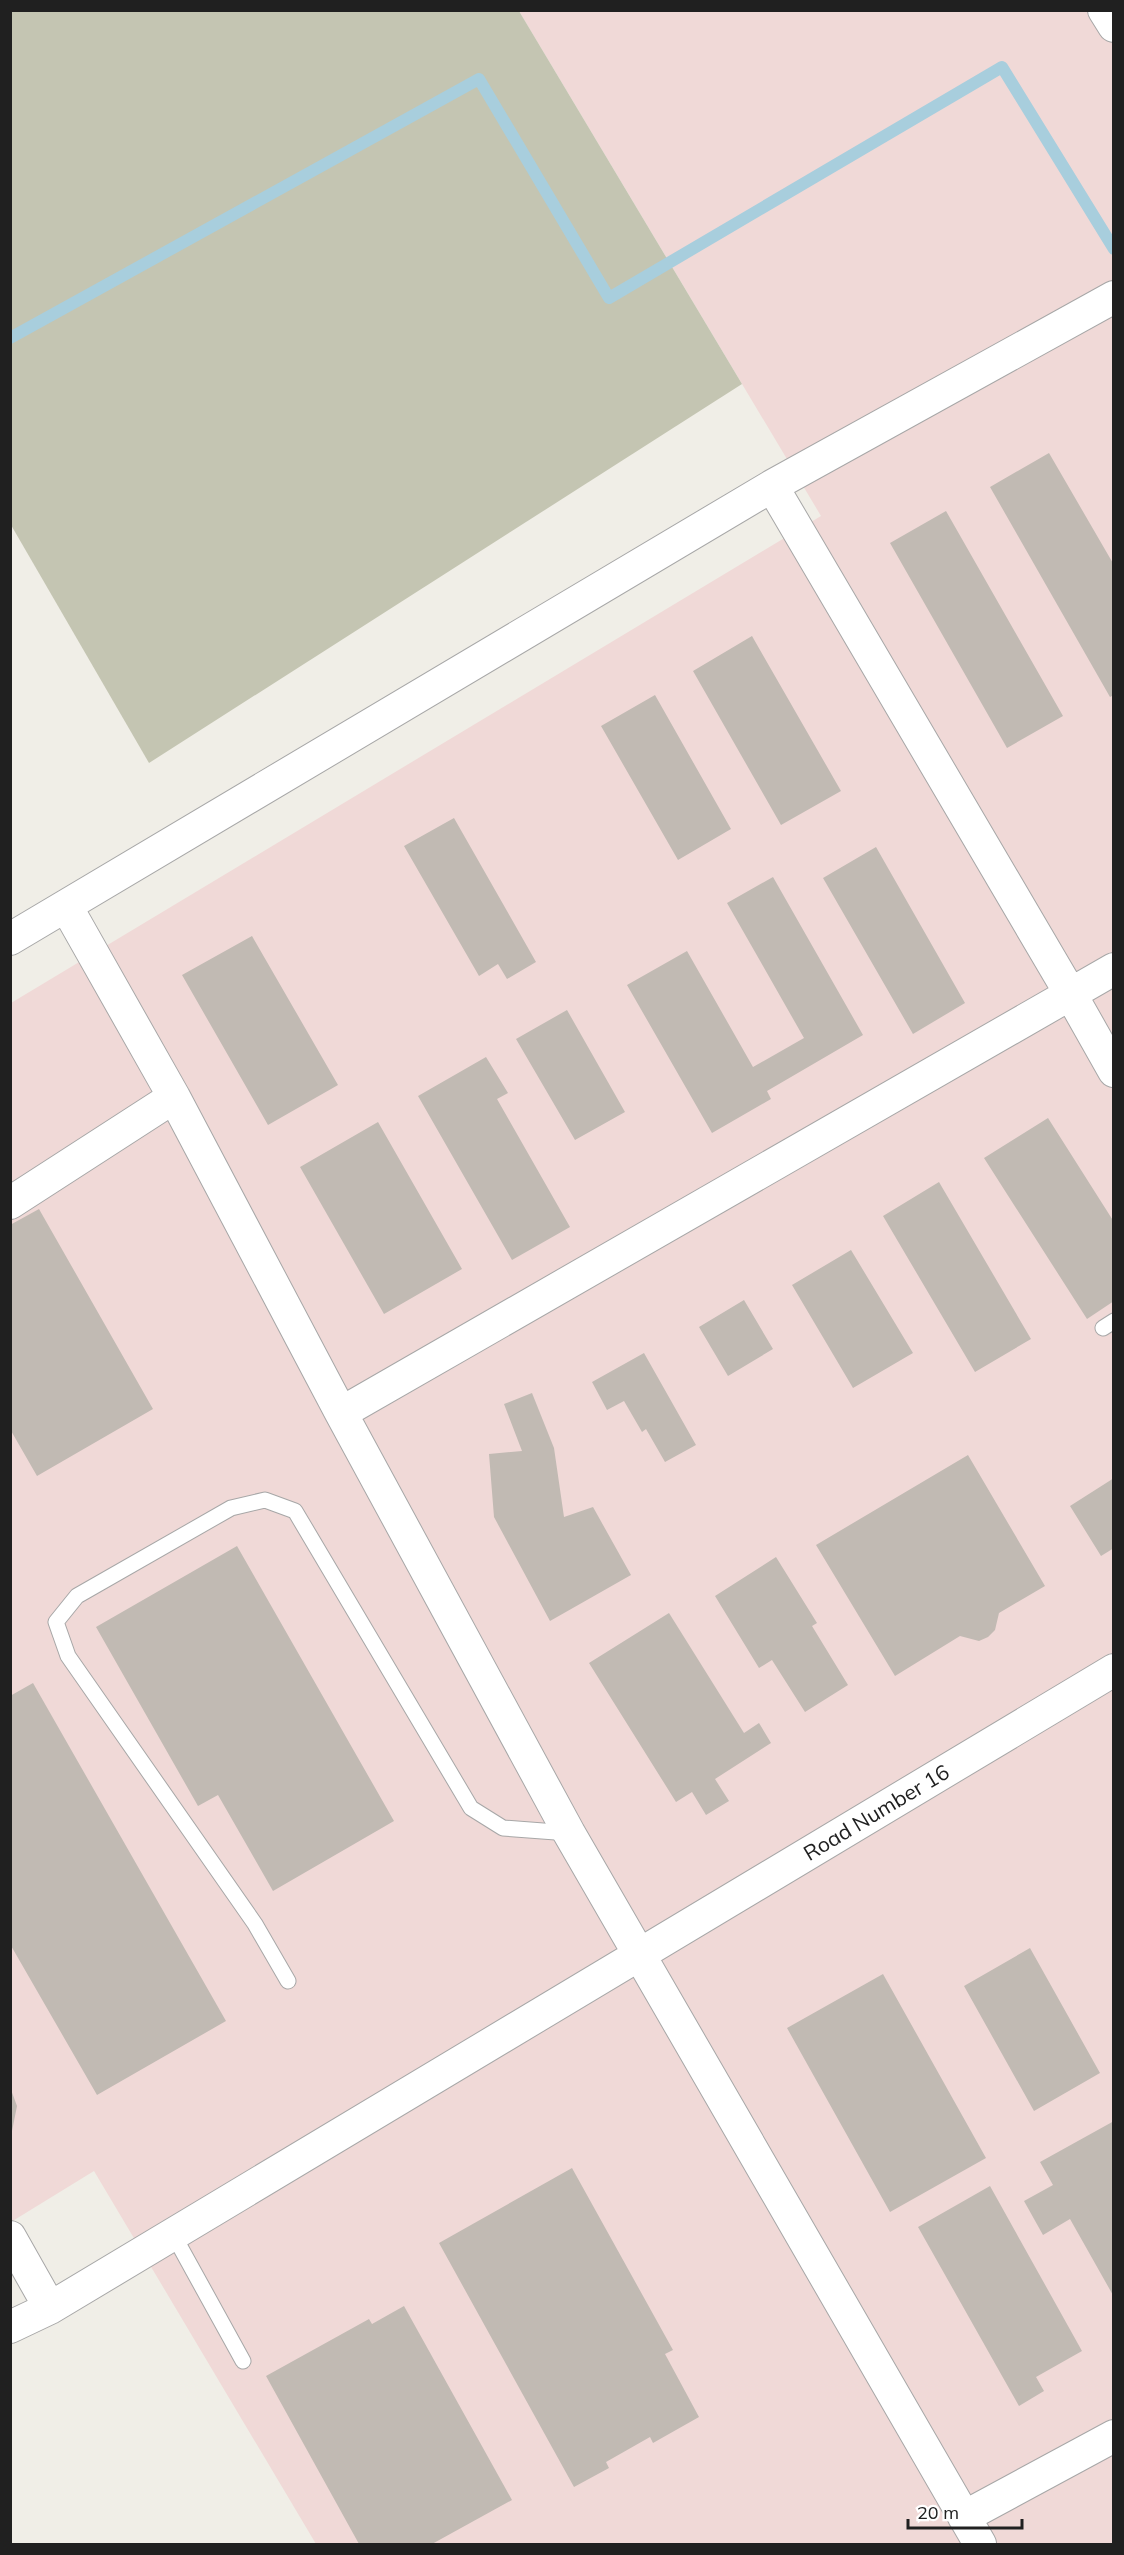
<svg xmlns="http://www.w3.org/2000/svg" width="1124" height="2555" font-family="Mulish,sans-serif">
<rect width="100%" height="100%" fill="#f0eee7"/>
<!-- commercial -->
<path fill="#f0d9d7" d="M519 11H1113V2544H316L94 2171 11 2222V1003L821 516Z"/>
<!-- construction -->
<path fill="#c4c5b2" d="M10 11H519L742 384 149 763 11 525Z"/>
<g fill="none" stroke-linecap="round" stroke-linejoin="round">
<!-- stream -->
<path stroke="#a8cedd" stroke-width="12" d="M10 338 479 79 609 298 1002 67 1114 249"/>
</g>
<!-- building -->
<path fill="#c1bab3" d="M1049 453 1114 565V695L1110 697 990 487Z
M946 511 1063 716 1007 748 890 543Z
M752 636 841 791 781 825 693 671Z
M655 695 731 829 678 860 601 726Z
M454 818 536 962 507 979 498 964 479 976 404 846Z
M876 847 965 1003 913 1034 823 878Z
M773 877 863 1035 767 1091 771 1099 712 1133 627 985 687 951 753 1067 804 1038 727 903Z
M252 936 338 1085 268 1125 182 975Z
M567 1010 625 1112 575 1140 516 1039Z
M486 1057 508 1093 497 1099 570 1227 512 1260 418 1096Z
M1048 1118 1114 1222V1301L1087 1319 984 1158Z
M378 1122 462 1269 384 1314 300 1167Z
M939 1182 1031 1339 975 1372 883 1216Z
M39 1209 153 1409 37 1476 10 1429V1225Z
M851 1250 913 1353 853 1388 792 1285Z
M744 1300 773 1349 728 1376 699 1327Z
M644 1353 696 1445 665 1462 646 1429 642 1432 624 1401 607 1410 592 1382Z
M532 1393 554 1448 564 1517 593 1507 631 1575 550 1621 494 1517 489 1454 522 1451 504 1404Z
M968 1455 1045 1586 999 1613 995 1630 988 1637 979 1641 960 1636 895 1676 816 1545Z
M1114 1478V1548L1101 1556 1070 1506Z
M237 1546 394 1821 273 1891 218 1795 198 1806 96 1627Z
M776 1557 817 1623 812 1626 848 1685 805 1712 772 1660 759 1668 715 1596Z
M669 1613 744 1733 759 1723 771 1743 715 1779 729 1801 706 1815 692 1792 676 1802 589 1663Z
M33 1683 226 2021 97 2095 10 1944V1696Z
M1030 1948 1100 2073 1034 2111 964 1986Z
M883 1974 986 2158 890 2212 787 2028Z
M10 2087 17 2106 12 2131H10Z
M1114 2121V2297L1070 2219 1043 2235 1024 2201 1053 2185 1040 2162Z
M572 2168 673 2350 665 2354 699 2417 653 2443 650 2437 606 2462 609 2468 574 2487 439 2243Z
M990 2186 1082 2351 1036 2377 1044 2391 1019 2406 918 2227Z
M404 2306 512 2500 432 2544H359L266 2376 369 2319 372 2324Z"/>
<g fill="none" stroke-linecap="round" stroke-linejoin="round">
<defs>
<path id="service" d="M1103 1328 1114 1321
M288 1981 255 1924 68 1656 56 1622 77 1596 231 1508 265 1500 295 1511 471 1808 503 1828 569 1833
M173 2234 243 2361"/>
<path id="minor" d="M1104 10 1114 26
M772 486 1070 993 1114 1071
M66 906 174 1097 341 1413 569 1833 980 2544
M10 939 772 486 1114 297
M10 1203 174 1097
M341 1413 1114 969
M10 2237 50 2308
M10 2327 50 2308 1114 1670
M964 2517 1114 2436"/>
</defs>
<!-- service casing -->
<use href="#service" stroke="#a7a7a7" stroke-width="17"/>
<!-- minor casing -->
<use href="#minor" stroke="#a7a7a7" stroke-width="34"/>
<!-- service -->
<use href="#service" stroke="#fff" stroke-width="15"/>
<!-- minor -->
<use href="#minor" stroke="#fff" stroke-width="32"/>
</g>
<g text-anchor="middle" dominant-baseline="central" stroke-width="5" stroke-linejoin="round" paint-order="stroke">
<!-- street labels -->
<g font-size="21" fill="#202020" stroke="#fff">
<text transform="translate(876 1812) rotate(-31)">Road Number 16</text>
</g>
</g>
<!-- border -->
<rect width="1124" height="2555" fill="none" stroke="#202020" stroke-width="24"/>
<!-- scale -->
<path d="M908 2519v9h114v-9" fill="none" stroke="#202020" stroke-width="3"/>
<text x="917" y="2519" font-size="18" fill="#202020" stroke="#ffffff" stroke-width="4.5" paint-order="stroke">20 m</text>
</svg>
